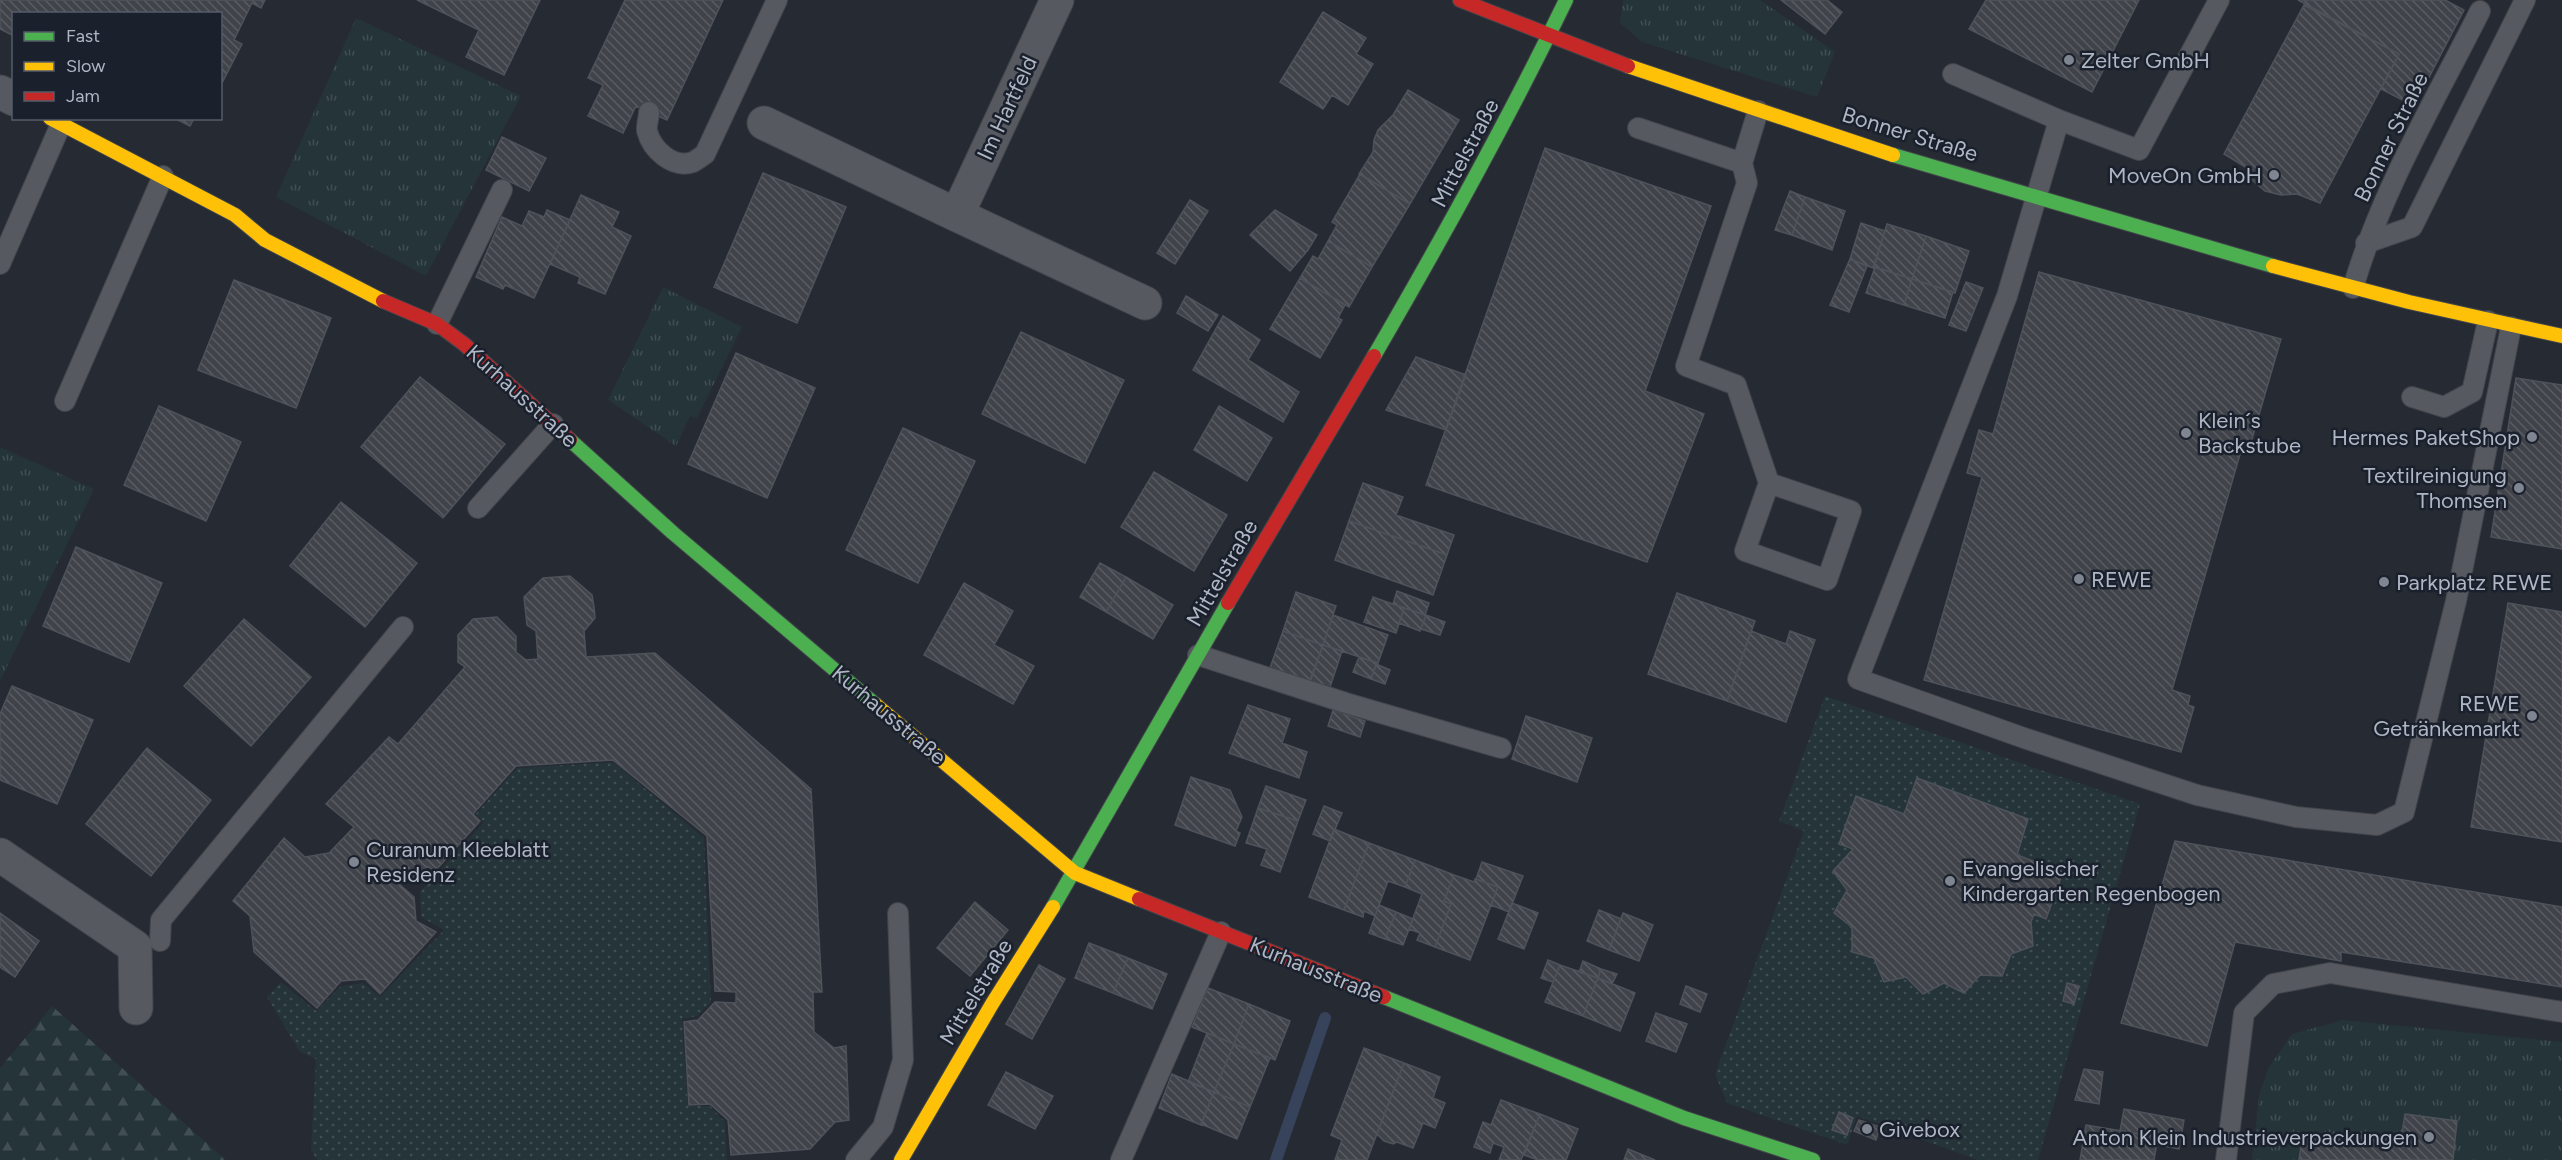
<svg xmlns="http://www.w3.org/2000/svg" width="2562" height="1160" font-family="Figtree,sans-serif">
<defs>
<pattern id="grass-tufts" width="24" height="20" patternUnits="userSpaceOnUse" patternTransform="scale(1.5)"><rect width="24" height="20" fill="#243438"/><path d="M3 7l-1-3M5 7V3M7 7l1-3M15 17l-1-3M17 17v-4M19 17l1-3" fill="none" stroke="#414f53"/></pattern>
<pattern id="forest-firs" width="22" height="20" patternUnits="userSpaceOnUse" patternTransform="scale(1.5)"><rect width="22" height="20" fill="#243438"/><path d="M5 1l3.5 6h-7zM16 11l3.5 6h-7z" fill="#414f53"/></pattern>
<pattern id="park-dots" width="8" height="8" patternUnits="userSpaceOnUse" patternTransform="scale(1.5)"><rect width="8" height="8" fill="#243438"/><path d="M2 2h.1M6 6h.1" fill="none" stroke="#414f53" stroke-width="1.8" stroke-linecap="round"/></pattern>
<pattern id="building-back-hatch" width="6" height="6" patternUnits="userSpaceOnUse" patternTransform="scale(1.5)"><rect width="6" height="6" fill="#40444a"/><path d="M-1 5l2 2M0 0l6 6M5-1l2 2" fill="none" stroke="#595d62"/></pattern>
</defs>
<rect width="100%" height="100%" fill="#262a32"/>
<!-- grass -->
<path fill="url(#grass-tufts)" d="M1623 0H1760L1835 52 1817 97 1642 42 1620 23Z
M356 18 521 96 426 276 276 197Z
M663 287 742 327 697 418 690 416 676 446 608 400Z
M0 447 94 489 0 681Z
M2343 1020 2562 1042V1160H2252L2259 1094 2269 1067 2292 1034Z"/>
<!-- forest -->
<path fill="url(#forest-firs)" d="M52 1006 226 1160H0V1068Z"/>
<!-- park -->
<path fill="url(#park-dots)" d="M1825 696 2140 804 2038 1160H1978L1857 1116 1847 1145 1727 1103 1715 1074 1804 831 1779 821Z
M613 762 704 838 711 1002 697 1016 682 1019 688 1106H710L725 1122 727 1160H317L311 1150 316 1059 300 1052 267 997 281 982 316 1011 341 986 363 983 380 997 444 930 421 917 420 892 484 822 476 814 517 768Z"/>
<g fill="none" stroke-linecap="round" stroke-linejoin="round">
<!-- stream -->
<path stroke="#36435b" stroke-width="12" d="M1276 1160 1325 1018"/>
</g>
<!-- building -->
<path fill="url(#building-back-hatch)" stroke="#4e525a" stroke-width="1.5" d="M0 0H265L261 8 252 3 234 40 242 44 220 87V14H14V36L0 29Z
M417 0H540L504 75 466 57 479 30Z
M625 0H723L667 120 636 106 623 133 588 116 603 85 588 78Z
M1781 0H1827L1842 12 1825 34Z
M1986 0H2139L2092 92 1969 29Z
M2298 0H2445L2464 10 2414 106 2381 89 2399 54Z
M2304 5 2399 54 2320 203 2297 194 2281 195 2265 191 2251 179 2247 168 2224 154Z
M1323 12 1366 38 1356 54 1373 64 1348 105 1332 95 1323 109 1280 82Z
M1408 90 1459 120 1410 204 1359 174 1373 152 1374 140 1378 130 1393 115Z
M174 118H194L190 126Z
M502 137 546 158 529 191 486 170Z
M1545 148 1711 206 1645 391 1704 414 1647 562 1426 485Z
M763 173 846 207 797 323 714 287Z
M1360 174 1410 204 1372 267 1328 241 1337 225 1332 222Z
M1790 191 1805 197 1792 235 1775 230Z
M581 195 619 212 612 227 631 236 605 294 578 283 580 277 550 264Z
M1805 197 1845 211 1832 250 1792 235Z
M1190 200 1208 211 1175 264 1157 253Z
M547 210 570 220 534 298 505 285 503 289 476 277 502 217 522 226 529 211 544 217Z
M1275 210 1317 235 1308 250 1290 271 1250 235Z
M1861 223 1885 231 1873 268 1850 259Z
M1887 224 1926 236 1912 279 1874 267Z
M1926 236 1969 251 1955 293 1912 279Z
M1328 241 1372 267 1349 307 1300 278 1313 256 1318 259Z
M1850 259 1867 266 1849 312 1830 305Z
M1875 267 1912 279 1904 305 1866 293Z
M2039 272 2281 339 2250 446 2243 444 2172 690 2190 696 2188 705 2194 707 2181 752 1924 680 1982 477 1967 473 1979 430 1993 434Z
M1300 278 1345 305 1338 318 1342 320 1320 358 1270 329Z
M1912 279 1953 292 1945 318 1904 305Z
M234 280 331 318 296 408 198 370Z
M1966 282 1983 288 1966 331 1949 325Z
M1186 296 1218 315 1208 331 1177 313Z
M1223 316 1260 340 1248 360 1299 392 1283 422 1193 370Z
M1021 332 1124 380 1085 463 982 414Z
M736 353 815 388 767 498 688 464Z
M1416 357 1466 375 1446 430 1386 410Z
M420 377 505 444 443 518 361 447Z
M2516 378 2562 385V549L2491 537Z
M159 406 241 442 206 521 124 485Z
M1219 406 1272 438 1247 481 1194 450Z
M903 428 975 461 918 583 846 550Z
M1154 472 1227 515 1194 571 1121 527Z
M1363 483 1403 497 1396 515 1454 535 1447 555 1349 521Z
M341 502 417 563 365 627 290 566Z
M1349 521 1447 555 1433 595 1335 560Z
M76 547 162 583 129 662 43 626Z
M1100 563 1126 577 1106 612 1080 597Z
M570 576 592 595 594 607 595 618 584 631 586 657 655 653 811 789 822 992H813L814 1032 834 1048 846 1046 849 1120 835 1122 810 1149 731 1155 728 1120 710 1104 689 1105 684 1022 698 1020 715 1002 736 1003V992L715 991 707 836 613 760 516 766 473 814 480 821 435 871 427 866 415 880 406 875 398 883 414 897 416 921 436 932 380 994 365 979 341 981 317 1008 254 952 250 916 233 901 284 838 305 857 329 853 354 827 326 804 389 737 398 744 465 667 458 662V635L473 619 497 617 516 636V652L526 660 538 659 536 631 527 625 524 597 543 578Z
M1126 577 1173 605 1153 639 1106 612Z
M964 583 1013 611 994 645 1034 666 1013 704 924 655Z
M1397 591 1429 603 1425 615 1393 604Z
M1296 592 1336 606 1323 645 1283 631Z
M1677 593 1755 621 1727 701 1648 674Z
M1373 597 1404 608 1396 633 1364 622Z
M2508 603 2562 612V842L2471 827Z
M1404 608 1426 615 1420 631 1399 623Z
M1333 615 1388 635 1378 663 1323 645Z
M1426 615 1445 622 1440 635 1421 629Z
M244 619 311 677 251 746 184 686Z
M1283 631 1323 645 1310 682 1270 668Z
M1751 631 1786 644 1790 631 1815 640 1786 722 1727 701Z
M1323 645 1342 651 1328 693 1308 686Z
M1359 657 1377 663 1371 679 1353 672Z
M1376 664 1390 670 1385 684 1371 679Z
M12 686 93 720 57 804 0 780V714Z
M1248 705 1290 719 1282 743 1307 752 1299 778 1229 753Z
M1333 710 1365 721 1360 737 1328 726Z
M1526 716 1592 738 1577 782 1512 759Z
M147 748 211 800 151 876 86 824Z
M1191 777 1230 790 1242 817 1236 831 1240 833 1235 846 1175 825Z
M1917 778 2028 819 2017 855 2063 872 2046 919 2034 914 2031 922 2033 946 2011 954 2002 976 1980 975 1964 993 1944 983 1923 994 1906 977 1884 982 1874 958 1852 952V927L1834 913 1847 890 1833 871 1853 849 1839 844 1856 796 1904 814Z
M1266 786 1306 800 1298 821 1258 808Z
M1324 806 1342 813 1330 841 1313 834Z
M1258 808 1298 821 1280 872 1261 865 1267 849 1246 843Z
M1334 829 1369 843 1344 910 1309 897Z
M2175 841 2562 907V987L2341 952V961L2235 942 2207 1046 2121 1023Z
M1369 843 1415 860 1405 887 1388 881 1375 916 1364 911 1363 917 1344 910Z
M1415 860 1454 875 1444 901 1451 904 1435 947 1417 940 1420 933 1409 929 1422 894 1405 887Z
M1482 862 1523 876 1509 912 1491 905 1498 887 1476 879Z
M1454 875 1474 882 1475 879 1498 887 1470 960 1435 947 1451 904 1444 901Z
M975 902 1008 930 970 976 937 948Z
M1512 903 1538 913 1524 949 1498 939Z
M1379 905 1396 912 1385 939 1369 933Z
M1599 910 1621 919 1609 950 1587 941Z
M1396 912 1413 919 1403 945 1385 939Z
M0 913 39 941 15 977 0 967Z
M1623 913 1653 925 1639 961 1609 950Z
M1089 943 1128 958 1113 993 1075 978Z
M1128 958 1167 974 1152 1009 1113 993Z
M1548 960 1560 965 1553 982 1541 978Z
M1583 961 1601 969 1598 978 1579 972Z
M1039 965 1065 979 1032 1039 1006 1024Z
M1560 965 1598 978 1583 1016 1545 1002Z
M1601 969 1617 974 1612 984 1598 978Z
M1598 978 1635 993 1620 1031 1583 1016Z
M2067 983 2079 986 2074 1004 2063 1001Z
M1686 986 1707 994 1700 1012 1680 1004Z
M1208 988 1249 1004 1234 1044 1192 1027Z
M1249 1004 1290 1021 1275 1060 1234 1044Z
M1656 1013 1687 1024 1676 1052 1646 1041Z
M1207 1033 1234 1044 1214 1092 1188 1082Z
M1234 1044 1270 1058 1250 1107 1214 1092Z
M1364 1048 1404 1063 1367 1160H1335L1342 1140 1331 1135Z
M1404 1063 1440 1077 1433 1098 1445 1103 1435 1128 1423 1123 1413 1148 1397 1142 1393 1144 1384 1141 1377 1134Z
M2084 1069 2103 1072 2099 1104 2075 1100Z
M1006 1072 1053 1096 1035 1129 988 1105Z
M1172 1074 1214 1092 1201 1125 1159 1108Z
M1214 1092 1250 1107 1237 1139 1201 1124Z
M1501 1100 1540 1114 1521 1160H1499L1504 1147 1493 1143 1490 1153 1474 1147 1483 1122 1491 1125Z
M2124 1109 2184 1120 2179 1149 2157 1145 2158 1137 2120 1131Z
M1839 1112 1853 1118 1847 1135 1832 1130Z
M1540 1114 1578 1129 1566 1160H1538L1524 1155Z
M2405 1114 2457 1121 2453 1160H2299L2303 1133 2349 1139 2350 1134 2401 1140Z
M1859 1120 1880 1127 1876 1140 1854 1131Z
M2086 1125 2158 1137 2154 1160H2080Z
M1628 1149 1655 1160H1624Z"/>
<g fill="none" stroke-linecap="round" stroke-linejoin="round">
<defs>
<path id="lane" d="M1953 74 2059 120 2007 296 1858 679 2024 738 2197 795 2296 817 2377 825 2404 812 2456 601 2511 327
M649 112C649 118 646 126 647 131 652 150 673 169 693 162 697 160 702 156 705 154L777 0
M2059 120 2139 150 2219 0
M1638 128 1742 163 1747 183 1686 366 1736 385 1769 483 1745 551 1827 580 1851 511 1769 483
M1742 163 1758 111
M2366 243 2412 227 2525 0
M0 264 61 124
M2353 288C2381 191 2435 101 2480 11
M437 324 502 190
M2412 397 2444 407 2472 392 2488 321
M65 401 163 176
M478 508 553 424
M1198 655 1346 703 1501 748
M160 941 161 920 403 627
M856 1160 883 1127 903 1060 898 913
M1121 1160 1221 932
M2226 1160 2244 1013 2273 984 2330 973 2562 1012"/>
<path id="street" d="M1057 0 957 215 1145 303
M0 92 14 99
M764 123 957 215
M0 855 135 947 136 1008"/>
<path id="fast" d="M1893 155 2273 266
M1374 356C1442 239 1507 122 1566 0
M570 440 673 533 875 704
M1053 907 1228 603
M1384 997 1684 1118 1813 1160"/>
<path id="slow" d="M1628 66 1893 155
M50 118 235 215 265 240 383 301
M2273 266 2409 302 2562 336
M875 704 1075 873 1139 899
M901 1160 992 1004 1053 907"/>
<path id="jam" d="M1460 0 1628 66
M383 301 437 324 464 344 570 440
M1228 603 1374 356
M1139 899 1384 997"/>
</defs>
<!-- lane casing -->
<use href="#lane" stroke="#42454b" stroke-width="22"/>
<!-- street casing -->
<use href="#street" stroke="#42454b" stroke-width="35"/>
<!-- fast casing -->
<use href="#fast" stroke="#42454b" stroke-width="16"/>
<!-- slow casing -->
<use href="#slow" stroke="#42454b" stroke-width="16"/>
<!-- jam casing -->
<use href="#jam" stroke="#42454b" stroke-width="16"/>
<!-- lane -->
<use href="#lane" stroke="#565960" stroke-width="20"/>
<!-- street -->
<use href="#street" stroke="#565960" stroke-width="33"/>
<!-- fast -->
<use href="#fast" stroke="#4caf50" stroke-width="14"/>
<!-- slow -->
<use href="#slow" stroke="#ffc107" stroke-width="14"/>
<!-- jam -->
<use href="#jam" stroke="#c62828" stroke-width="14"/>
</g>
<!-- markers -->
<g fill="#7f8591" stroke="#1a202c" stroke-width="2">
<circle cx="2069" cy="60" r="6"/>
<circle cx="2274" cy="175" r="6"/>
<circle cx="2186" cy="433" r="6"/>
<circle cx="2532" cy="437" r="6"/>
<circle cx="2519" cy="488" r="6"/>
<circle cx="2079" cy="579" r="6"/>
<circle cx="2384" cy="582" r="6"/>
<circle cx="2532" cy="716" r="6"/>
<circle cx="354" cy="862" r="6"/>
<circle cx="1950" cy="881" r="6"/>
<circle cx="1867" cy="1129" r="6"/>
<circle cx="2429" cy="1137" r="6"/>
</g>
<g text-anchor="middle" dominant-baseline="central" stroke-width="5" stroke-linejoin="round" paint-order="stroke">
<!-- poi labels -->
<g font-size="22" fill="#afb6c4" stroke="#1a202c" text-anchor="start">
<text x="2081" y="60">Zelter GmbH</text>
<text x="2262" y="175" text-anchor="end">MoveOn GmbH</text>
<text x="2198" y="420">Klein´s<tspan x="2198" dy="25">Backstube</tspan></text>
<text x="2520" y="437" text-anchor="end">Hermes PaketShop</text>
<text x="2507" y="475" text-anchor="end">Textilreinigung<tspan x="2507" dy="25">Thomsen</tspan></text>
<text x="2091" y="579">REWE</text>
<text x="2396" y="582">Parkplatz REWE</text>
<text x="2520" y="703" text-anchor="end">REWE<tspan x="2520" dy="25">Getränkemarkt</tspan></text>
<text x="366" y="849">Curanum Kleeblatt<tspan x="366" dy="25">Residenz</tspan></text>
<text x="1962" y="868">Evangelischer<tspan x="1962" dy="25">Kindergarten Regenbogen</tspan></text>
<text x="1879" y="1129">Givebox</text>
<text x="2417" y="1137" text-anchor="end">Anton Klein Industrieverpackungen</text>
</g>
<!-- street labels -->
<g font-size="22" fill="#afb6c4" stroke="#1a202c">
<text transform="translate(1007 108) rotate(-65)">Im Hartfeld</text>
<text transform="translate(1910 134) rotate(17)">Bonner Straße</text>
<text transform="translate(2391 137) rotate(-64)">Bonner Straße</text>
<text transform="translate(1465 153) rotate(-62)">Mittelstraße</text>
<text transform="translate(522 396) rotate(42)">Kurhausstraße</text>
<text transform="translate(1222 573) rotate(-60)">Mittelstraße</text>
<text transform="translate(889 715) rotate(40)">Kurhausstraße</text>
<text transform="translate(1316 970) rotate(22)">Kurhausstraße</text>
<text transform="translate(976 992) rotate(-59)">Mittelstraße</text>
</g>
</g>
<!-- legend -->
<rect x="12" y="12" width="210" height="108" fill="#1a202c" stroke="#565c69" stroke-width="1.5"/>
<rect x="24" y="32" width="30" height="9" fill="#4caf50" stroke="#565c69" stroke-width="1.5"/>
<text x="66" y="42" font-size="18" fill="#afb6c4">Fast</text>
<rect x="24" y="62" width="30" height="9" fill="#ffc107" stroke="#565c69" stroke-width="1.5"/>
<text x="66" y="72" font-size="18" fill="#afb6c4">Slow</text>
<rect x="24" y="92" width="30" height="9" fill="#c62828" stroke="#565c69" stroke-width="1.5"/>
<text x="66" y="102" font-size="18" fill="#afb6c4">Jam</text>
</svg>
